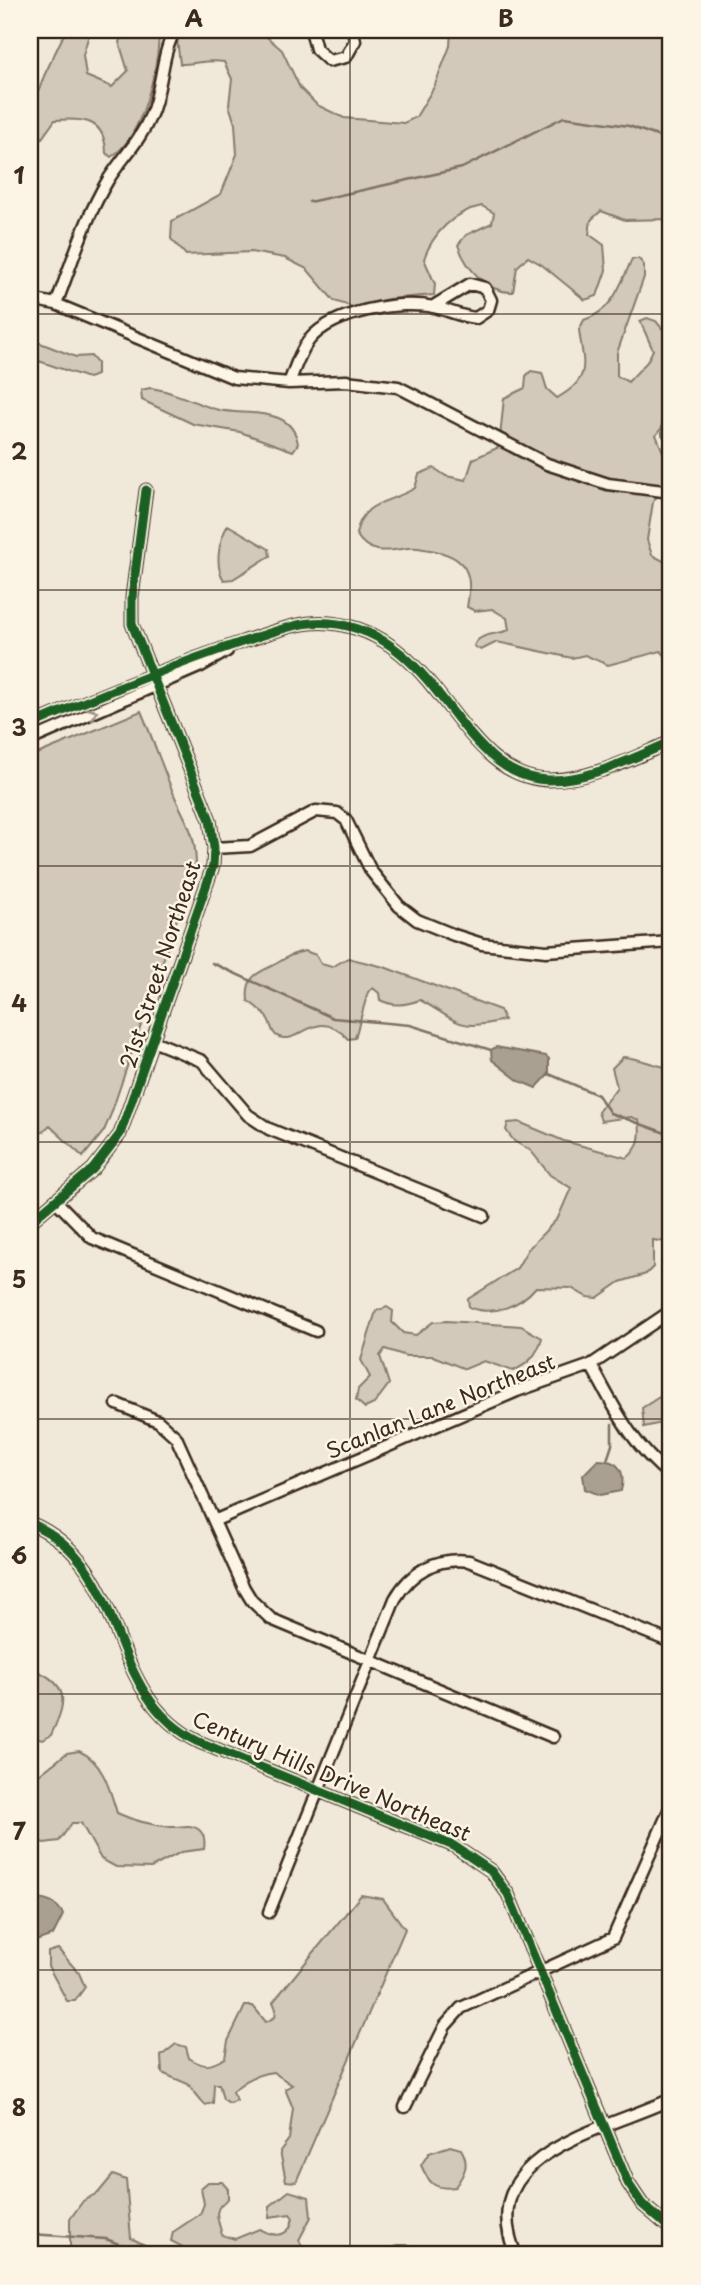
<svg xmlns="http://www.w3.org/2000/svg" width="701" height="2285" font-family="'Playpen Sans',sans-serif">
<rect width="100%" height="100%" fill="#f0e9d9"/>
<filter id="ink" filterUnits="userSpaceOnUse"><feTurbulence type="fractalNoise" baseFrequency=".0143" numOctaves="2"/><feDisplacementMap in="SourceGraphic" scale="14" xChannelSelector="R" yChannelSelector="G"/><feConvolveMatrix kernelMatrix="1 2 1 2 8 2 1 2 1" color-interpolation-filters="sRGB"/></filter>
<g filter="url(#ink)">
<!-- green -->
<path fill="#d2c9ba" stroke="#867a6c" stroke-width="2" d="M66 30 90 31 83 55 86 76 112 87 128 71 119 42 125 30H150L159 37C157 72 142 138 111 157L106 153C105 119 84 118 55 120L30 155V117L44 76Z
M186 30H259L282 50 300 88 317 105 344 118 404 123 416 117 434 87 450 46 451 30H671V219L625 220 601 211 591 220 589 234 604 245 606 270 597 296 585 300 542 265 528 257 517 267 513 292C487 293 466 268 458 245L466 235 492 223 494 213 482 206C455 211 432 234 424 259L435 284 434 295 388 299 353 307 334 301 307 269 285 258 251 252 186 255 171 239 172 221 221 194 237 154 235 124 229 105 232 79 224 62C208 59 196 64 180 64L177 39Z
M632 259H639L644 265V277L617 353V376L628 382 647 362 653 350 640 321 647 318 656 321 671 339V417L656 435 668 464 667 483 653 502 647 540 652 555 671 565V662L661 651 608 665 585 655 572 658 497 642 481 650 474 646C478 633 497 635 509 630L507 618 492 609 475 611 467 607C474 573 466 556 430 550 423 549 415 547 408 548 388 551 369 556 356 534 363 499 389 504 415 488L419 474 434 468 446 476 466 480 473 459 499 447 504 398 525 388 526 376 531 371 542 373 547 389 557 398C593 378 583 363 579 330L584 320C614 310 620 285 632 259Z
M30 339 76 357 91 356 97 363V375L88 378 30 358Z
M150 388C173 390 195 404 219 410 246 416 292 405 298 444L293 451 240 432 193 424 142 400 141 390Z
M228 525 269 549 270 556 233 579 224 580C214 566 219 539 228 525Z
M141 711C153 739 163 769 175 797 187 824 195 832 196 863L111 1114 104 1131 83 1157 50 1126 30 1141V757Z
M305 951 316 955 321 964 332 967 348 958 384 967 500 1010 504 1020C456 1032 459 1021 420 1000 405 1005 394 1007 380 1000L379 993 373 988 368 992 355 1038 348 1039C316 1005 301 1045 279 1037 271 1034 272 1025 268 1019 264 1012 255 1006 248 1001 245 973 260 973 279 962 289 956 294 953 305 951Z
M623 1057C641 1058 654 1066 671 1068V1243L653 1240V1267L646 1274 620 1282 597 1298 587 1297 571 1288 536 1287C520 1306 493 1317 469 1307L468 1299 517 1268 528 1249 558 1218 571 1188 550 1175 531 1151 514 1141 506 1130 508 1123 519 1122 564 1141 627 1158C640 1148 641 1136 639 1120L631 1117 601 1121 598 1112 617 1087 612 1068Z
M387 1307 393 1311 392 1322 403 1333 416 1335 433 1322 447 1321 521 1326 542 1338C537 1355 529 1364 513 1371L484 1361 465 1369 433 1356H406L385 1349 380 1356 389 1384 374 1404 365 1408 356 1400 358 1389 370 1377 361 1360 376 1311Z
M664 1394H671V1421L644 1427 642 1408Z
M39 1672C72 1687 64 1707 51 1735L42 1740 30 1736V1673Z
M79 1751C103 1761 110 1790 117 1813 134 1821 152 1825 171 1827 180 1828 189 1823 198 1829 205 1834 205 1841 204 1849L181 1852 151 1868 116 1867 101 1859 81 1823H72L59 1841 44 1843 30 1838V1782L67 1753Z
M361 1895 383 1899 405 1929 296 2182 286 2181 280 2151 289 2139 293 2108 285 2089 292 2085 273 2072C257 2074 243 2081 232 2092L237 2100 229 2103 223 2099 219 2084H214L213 2103 205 2105 188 2084 162 2073 161 2056 176 2044 186 2047 189 2058C204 2068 210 2067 225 2058L228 2041 245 2006H253L266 2022 275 2017 276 2009 273 2002Z
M58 1949 79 1973 85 1987 75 2001H67L48 1966V1952Z
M450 2146 461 2149C470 2164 465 2173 455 2187 435 2190 429 2184 421 2165L429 2153Z
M113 2175 126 2180 131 2238 164 2255H86L70 2248V2219L83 2201 99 2192Z
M208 2182H222L228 2189V2199C211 2210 218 2218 222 2235L235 2239 259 2229C274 2237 289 2239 293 2218L290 2214 269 2217 270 2206 289 2191 309 2197 311 2217 299 2240 307 2255H189L183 2247 171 2241 173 2232 200 2214 204 2204 201 2188Z
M397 2245H409L421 2255H383Z"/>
<!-- water -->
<path fill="#aaa091" stroke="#7e7163" stroke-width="2" d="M671 405V446L662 435V419Z
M496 1047 546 1056 549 1059V1074L536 1088 519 1081 492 1060 491 1050Z
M598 1460C619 1460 626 1471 621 1491L600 1495 585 1489 583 1475Z
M30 1897C44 1900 58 1901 63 1915L53 1935 30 1943Z"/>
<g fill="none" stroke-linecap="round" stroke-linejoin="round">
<!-- stream -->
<path stroke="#7e7163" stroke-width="2.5" d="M309 202 462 168 564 117 629 126 671 141
M212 963 333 1018 410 1025 491 1050
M549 1074 598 1095 610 1113 671 1135
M607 1460 612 1445V1424
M30 2234 106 2239 147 2255"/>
<defs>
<path id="minor" d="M311 30 316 49 329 61 346 57 355 41 353 30
M30 299 56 304 234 378 289 383 346 381 398 387 547 464 608 484 671 492
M56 304C72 263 85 218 108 180 122 158 140 141 150 117 163 89 160 57 175 30
M289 383C295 368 300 351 310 339 334 311 400 300 434 307 448 310 461 317 476 318L488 310 491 300 485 288 470 284 432 307
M30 725C100 695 170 666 242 642 271 633 299 620 330 623 444 634 456 779 550 780 592 780 634 757 671 742
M30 740 201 666 227 651
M214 848 250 846 316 811 337 813 346 820 371 871 399 906 417 920 454 935 482 944 546 951 671 942
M153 1041 202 1061 248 1115 269 1129 484 1216
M56 1201 92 1238 316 1331
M30 1222 93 1169 120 1134 213 866 214 848 210 820 132 624V597L146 490
M591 1365C616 1410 630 1443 671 1476
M117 1404 158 1421 176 1437 244 1588 252 1601 271 1619 553 1737
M216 1520 517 1391 591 1365 671 1311
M30 1523C134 1567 100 1693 199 1742L454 1846 491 1871 508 1894 628 2183 642 2204 671 2229
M269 1912 395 1599C411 1571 437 1557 469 1561L671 1642
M405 2107 445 2026 461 2008 613 1938 671 1806
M516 2255C472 2152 605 2131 671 2099"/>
</defs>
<!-- minor casing -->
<use href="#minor" stroke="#3b2a1e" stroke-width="15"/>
<!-- minor -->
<use href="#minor" stroke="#fcf5e5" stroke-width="10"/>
<defs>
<path id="cycleway" d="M30 725C100 695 170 666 242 642 271 633 299 620 330 623 444 634 456 779 550 780 592 780 634 757 671 742
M30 1222 93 1169 120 1134 213 866 214 848 210 820 132 624V597L146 490
M30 1523C134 1567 100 1693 199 1742L454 1846 491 1871 508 1894 628 2183 642 2204 671 2229"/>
</defs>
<!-- cycleway casing -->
<use href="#cycleway" stroke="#fcf5e5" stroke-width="13"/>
<!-- cycleway -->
<use href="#cycleway" stroke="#1b5e20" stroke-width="9"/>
</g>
<!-- one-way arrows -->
<defs><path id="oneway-chevron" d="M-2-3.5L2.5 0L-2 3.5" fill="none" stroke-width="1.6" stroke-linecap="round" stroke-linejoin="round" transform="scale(1.75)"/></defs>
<use stroke="#9c9082" href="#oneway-chevron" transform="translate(93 713) rotate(-23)"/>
</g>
<!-- grid -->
<path fill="none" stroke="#3b2a1e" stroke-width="2" stroke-opacity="0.55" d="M350 30V2255M30 314H671M30 590H671M30 866H671M30 1142H671M30 1419H671M30 1694H671M30 1970H671"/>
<g text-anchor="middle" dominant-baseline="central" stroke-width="5" stroke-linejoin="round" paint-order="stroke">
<!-- street labels -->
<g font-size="21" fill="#3b2a1e" stroke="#fcf5e5">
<text transform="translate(159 964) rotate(-72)">21st Street Northeast</text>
<text transform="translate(440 1405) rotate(-22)">Scanlan Lane Northeast</text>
<text transform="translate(332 1775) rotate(23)">Century Hills Drive Northeast</text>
</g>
</g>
<!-- margin -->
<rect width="701" height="2285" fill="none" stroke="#fcf5e5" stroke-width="77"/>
<rect x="38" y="38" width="624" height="2208" fill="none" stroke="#3b2a1e" stroke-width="2.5"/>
<g font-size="23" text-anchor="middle" font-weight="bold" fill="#3b2a1e">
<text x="194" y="27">A</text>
<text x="506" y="27">B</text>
<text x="19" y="184">1</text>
<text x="19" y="460">2</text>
<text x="19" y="736">3</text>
<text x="19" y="1012">4</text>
<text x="19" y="1288">5</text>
<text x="19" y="1564">6</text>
<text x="19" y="1840">7</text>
<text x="19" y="2116">8</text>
</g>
</svg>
